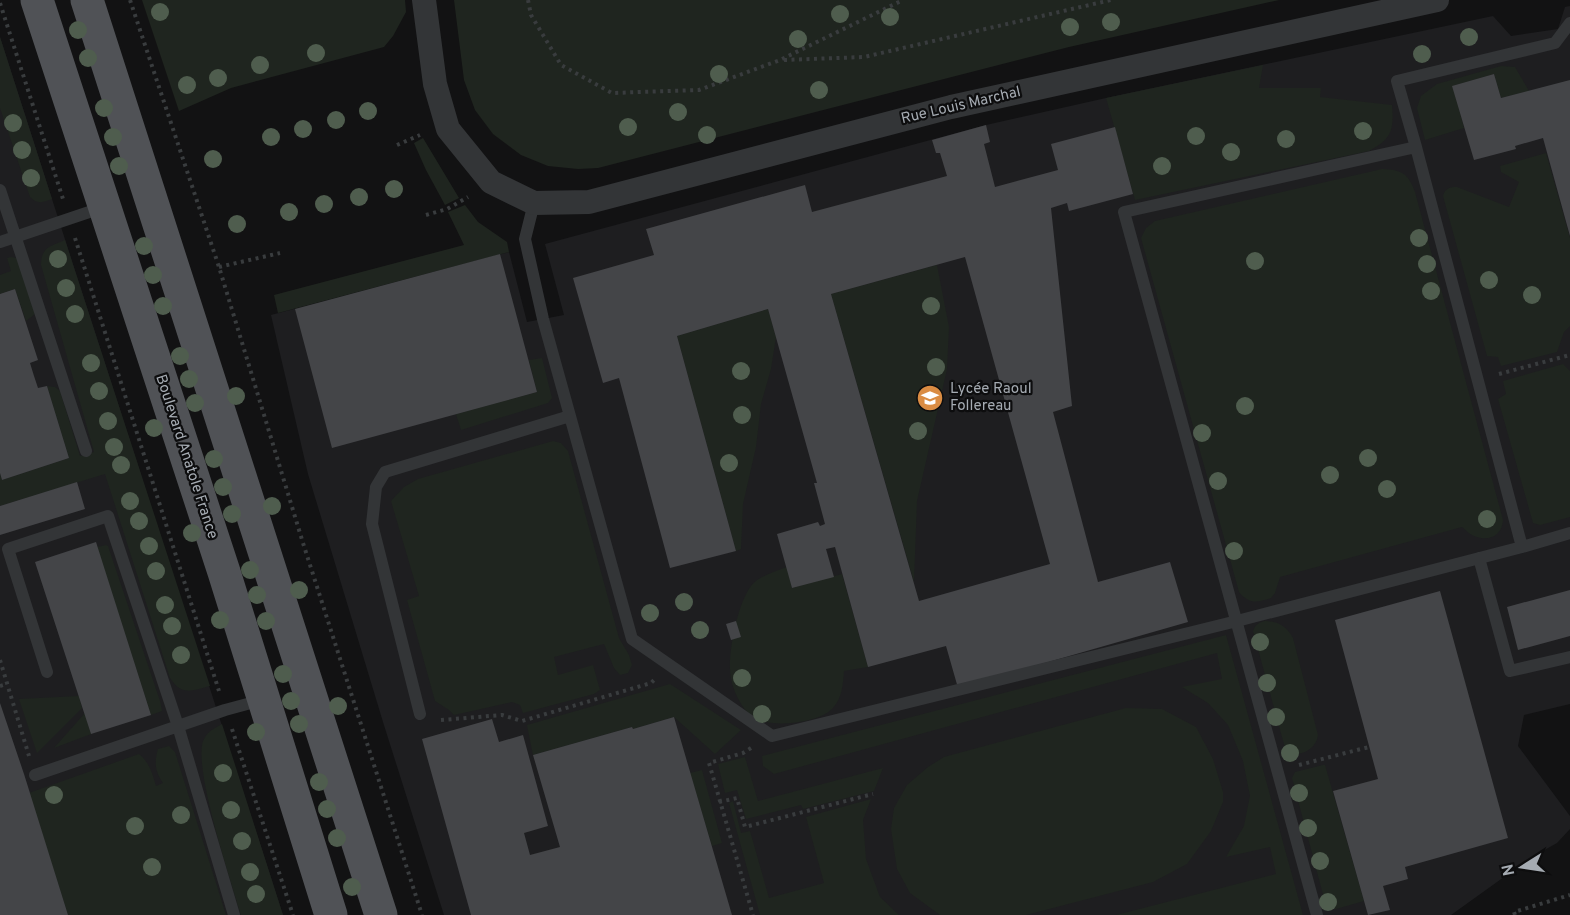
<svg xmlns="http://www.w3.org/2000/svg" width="1570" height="915" font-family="Overpass,sans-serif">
<rect width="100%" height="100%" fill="#121213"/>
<!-- built -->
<path fill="#1e1e20" d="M1570 6V704L1524 715 1518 746 1570 816V829L1557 843 1532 857 1451 915H444L383 722 308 474 271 315 509 252 527 322 564 315 545 244 986 125 1106 98 1493 16 1511 36 1558 29 1565 7Z
M0 37 52 199 283 915H0Z"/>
<!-- green -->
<path fill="#1f251f" d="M142 0H405L406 12 393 36 384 47 231 88 179 111Z
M454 0H1279L1069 47 598 168 578 169 548 166 521 155 493 134 475 110 464 80Z
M0 37 52 199C43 202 38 205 30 197L0 108Z
M1263 65 1259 88H1321L1320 97 1392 105C1394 130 1392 139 1369 151L1135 200 1106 98Z
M1501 66 1515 67 1529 91 1501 98 1494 74 1453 86 1464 128 1425 140 1417 108 1421 96 1437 84Z
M423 138 459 198 445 205 426 170 414 143Z
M1546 153 1570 238V326L1564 332 1557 352 1501 366 1498 357 1487 356 1443 196C1445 188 1450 187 1457 187L1509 207 1519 182 1501 172 1500 166Z
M1382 169C1402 170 1408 173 1415 192L1503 520C1502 536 1489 542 1474 536 1469 534 1466 530 1462 527L1280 577 1275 593 1271 598C1256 603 1249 604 1239 592L1141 238 1146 228 1155 221Z
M465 205 478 222 507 242 509 252 278 313 274 295 464 245 448 212Z
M65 240 210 686C191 691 182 696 170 678L105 474 0 506V473L2 480 69 458 47 386 55 387 60 391 80 456 94 452 41 265C41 247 51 246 65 240Z
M11 257 16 258 20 264 35 314 26 321 15 289 0 294V275L11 271 7 258Z
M937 265 949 327 947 369 917 501 914 582 831 294Z
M768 309 776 337 771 369 761 404 756 447 743 504 741 549 736 551 677 336Z
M542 358 552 398 548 403 461 430 456 414 537 392 529 360Z
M1563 364 1570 371V517L1540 525 1533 523 1498 399 1506 394 1503 381Z
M553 441 561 443 568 451 619 638 629 655 632 665 628 673 620 675 614 668 604 644 554 657 558 675 593 665 600 690 594 694 523 713 520 705 512 702 454 715 449 710 435 701 407 600 419 596 391 501 404 487 418 479Z
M106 545 108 546 160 701 162 711 151 715 97 547Z
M787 567 792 588 842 574 868 667 844 671C843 685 842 699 832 709 818 723 770 729 753 717 740 708 730 685 730 669 729 648 738 603 751 586 759 576 774 572 787 567Z
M1265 621C1278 621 1287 627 1293 638L1318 735C1316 751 1296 760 1285 748L1253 631C1255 625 1259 622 1265 621Z
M1226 635 1303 915H1116L1276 874 1270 847 1226 857 1244 826 1250 796 1243 761 1228 725 1208 703 1182 687 1222 679 1217 653 774 774 763 766 762 756Z
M670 684 741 730 715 754 674 717 633 729 632 727 533 755 527 725Z
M79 696 82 708 37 753 19 699Z
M1126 708 1162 709 1196 727 1213 759 1223 792V802L1211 831 1187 864 1153 882 1026 915H940L910 893 897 869 891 829 894 808 907 785 928 767 944 757Z
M85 713 91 734 54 748Z
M222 724 283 915H241C232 884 191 763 204 739 208 731 215 728 222 724Z
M169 746 175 752 226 915H68L29 793 139 754C150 763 152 773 156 786L163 783C155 771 154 763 158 749Z
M745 757 758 801 883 768 874 791 803 809 801 805 746 819 737 790 725 793 718 764Z
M1323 765H1325L1364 901 1336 909C1329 909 1328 907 1325 902L1292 778 1295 772Z
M702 770 722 843 712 846 690 773Z
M871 799 863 820 866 859 880 897 899 915H760L729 803 733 801 741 833 750 831 769 898 824 883 806 817Z"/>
<!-- building -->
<path fill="#444548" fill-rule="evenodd" d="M1494 74 1501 98 1570 80V236L1543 138 1515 146 1516 149 1474 160 1452 86Z
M986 125 990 142 984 144 995 187 1058 170 1051 144 1115 127 1133 194 1069 211 1067 203 1051 208 1072 406 1053 412 1098 582 1170 562 1188 622 958 688 946 646 868 667 835 547 826 549 834 577 792 588 777 534 818 522 820 526 825 524 814 483H817L768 309 677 336 736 551 670 568 619 378 603 383 573 278 654 255 646 229 805 185 812 212 947 176 940 153H936L932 140ZM965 257 1050 564 919 601 831 294Z
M500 254 537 392 332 448 295 309Z
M15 289 38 360 30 363 34 376 38 388 47 386 69 458 2 480 0 473V294Z
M77 482 85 509 0 535V506Z
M96 542 151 715 91 734 35 562Z
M1570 590V636L1518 650 1507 607Z
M1440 591 1508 838 1405 867 1408 879 1383 886 1390 910 1368 915 1333 791 1378 779 1335 620Z
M736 621 741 637 731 640 726 624Z
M0 703 24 774 68 915H0Z
M674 717 732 915H471L422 739 492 719 499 742 523 735 548 826 524 833 530 855 560 847 533 755 632 727 633 729Z"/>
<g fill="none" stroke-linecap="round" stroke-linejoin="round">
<!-- path -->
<path stroke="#393c3e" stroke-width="4" stroke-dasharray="3 4.5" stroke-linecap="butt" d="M130 0 219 267 303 543 422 915
M528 0 531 15 561 65 612 93 699 90 780 60 903 0
M0 3 63 199
M784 60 864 57 1111 0
M397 145 420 135
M426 215 447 209 468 197
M75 238 219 691
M219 267 280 253
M1499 374 1570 355
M0 660 29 756
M0 686 7 684
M441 720 502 715 522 721 651 683 654 680
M232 729 293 915
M751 748 743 753 709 763 753 915
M1299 765 1369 747
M719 802 737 798 745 827 873 794
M1515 915 1514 912 1570 895"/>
<!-- service -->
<path stroke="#333537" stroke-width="12" d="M1416 147 1397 81 1555 43 1570 23
M0 190 86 451
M534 203 525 239 543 319 632 639 772 736 1237 621 1522 547 1416 147 1124 212 1317 915
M0 242 104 207
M1522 547 1570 533
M1479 558 1510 671 1570 657
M47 672 8 549 108 516 178 726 234 915
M420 714 372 524 376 487 385 472 570 416
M35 775 225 710 262 700"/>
<!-- minor -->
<path stroke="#333537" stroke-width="24" d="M424 0 435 84 448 129 491 182 534 203 589 202 951 107 1437 0"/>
<!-- primary -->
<path stroke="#505256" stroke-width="33" d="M37 0 224 572 331 915
M87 0 381 915"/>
</g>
<!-- trees -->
<g fill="#4f5d4e">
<circle cx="160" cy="12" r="9"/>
<circle cx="840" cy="14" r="9"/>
<circle cx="890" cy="17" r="9"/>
<circle cx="1111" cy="22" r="9"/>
<circle cx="1070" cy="27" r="9"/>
<circle cx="78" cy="30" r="9"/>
<circle cx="1469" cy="37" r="9"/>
<circle cx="798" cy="39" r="9"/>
<circle cx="316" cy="53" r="9"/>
<circle cx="1422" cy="54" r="9"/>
<circle cx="88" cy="58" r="9"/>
<circle cx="260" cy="65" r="9"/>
<circle cx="719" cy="74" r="9"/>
<circle cx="218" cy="78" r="9"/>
<circle cx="187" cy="85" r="9"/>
<circle cx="819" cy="90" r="9"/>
<circle cx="104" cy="108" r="9"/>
<circle cx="368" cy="111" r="9"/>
<circle cx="678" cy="112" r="9"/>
<circle cx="336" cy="120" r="9"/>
<circle cx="13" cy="123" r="9"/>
<circle cx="628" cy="127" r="9"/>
<circle cx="303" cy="129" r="9"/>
<circle cx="1363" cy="131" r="9"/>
<circle cx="707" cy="135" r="9"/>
<circle cx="1196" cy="136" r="9"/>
<circle cx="113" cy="137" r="9"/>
<circle cx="271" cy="137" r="9"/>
<circle cx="1286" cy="139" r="9"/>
<circle cx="22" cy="150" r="9"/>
<circle cx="1231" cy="152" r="9"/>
<circle cx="213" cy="159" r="9"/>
<circle cx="119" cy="166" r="9"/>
<circle cx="1162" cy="166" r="9"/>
<circle cx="31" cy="178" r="9"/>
<circle cx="394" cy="189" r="9"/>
<circle cx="359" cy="197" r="9"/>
<circle cx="324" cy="204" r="9"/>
<circle cx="289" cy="212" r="9"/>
<circle cx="237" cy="224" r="9"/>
<circle cx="1419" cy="238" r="9"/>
<circle cx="144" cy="246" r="9"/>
<circle cx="58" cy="259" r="9"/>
<circle cx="1255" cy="261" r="9"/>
<circle cx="1427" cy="264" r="9"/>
<circle cx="153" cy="275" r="9"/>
<circle cx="1489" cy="280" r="9"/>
<circle cx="66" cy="288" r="9"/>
<circle cx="1431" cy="291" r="9"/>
<circle cx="1532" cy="295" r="9"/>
<circle cx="163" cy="306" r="9"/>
<circle cx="931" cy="306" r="9"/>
<circle cx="75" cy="314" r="9"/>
<circle cx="180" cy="356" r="9"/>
<circle cx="91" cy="363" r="9"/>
<circle cx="936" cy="367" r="9"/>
<circle cx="741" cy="371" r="9"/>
<circle cx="189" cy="379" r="9"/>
<circle cx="99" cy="391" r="9"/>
<circle cx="236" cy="396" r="9"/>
<circle cx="195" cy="403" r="9"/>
<circle cx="1245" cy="406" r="9"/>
<circle cx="742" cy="415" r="9"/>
<circle cx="108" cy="421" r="9"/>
<circle cx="154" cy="428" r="9"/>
<circle cx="918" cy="431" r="9"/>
<circle cx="1202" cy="433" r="9"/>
<circle cx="114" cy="447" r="9"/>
<circle cx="1368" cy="458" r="9"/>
<circle cx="214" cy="459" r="9"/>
<circle cx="729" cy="463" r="9"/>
<circle cx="121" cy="465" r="9"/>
<circle cx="1330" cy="475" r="9"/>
<circle cx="1218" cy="481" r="9"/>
<circle cx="223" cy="487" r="9"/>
<circle cx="1387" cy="489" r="9"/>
<circle cx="130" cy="501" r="9"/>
<circle cx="272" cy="506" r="9"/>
<circle cx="232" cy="514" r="9"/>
<circle cx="1487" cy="519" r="9"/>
<circle cx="139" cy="521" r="9"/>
<circle cx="192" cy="533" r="9"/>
<circle cx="149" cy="546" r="9"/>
<circle cx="1234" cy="551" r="9"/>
<circle cx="250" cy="570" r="9"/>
<circle cx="156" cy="571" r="9"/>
<circle cx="299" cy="590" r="9"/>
<circle cx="257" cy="595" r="9"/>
<circle cx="684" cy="602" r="9"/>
<circle cx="165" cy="605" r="9"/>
<circle cx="650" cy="613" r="9"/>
<circle cx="220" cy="620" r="9"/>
<circle cx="266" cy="621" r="9"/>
<circle cx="172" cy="626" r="9"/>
<circle cx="700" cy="630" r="9"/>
<circle cx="1260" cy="642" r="9"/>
<circle cx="181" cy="655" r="9"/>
<circle cx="283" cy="674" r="9"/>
<circle cx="742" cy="678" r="9"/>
<circle cx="1267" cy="683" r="9"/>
<circle cx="291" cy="701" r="9"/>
<circle cx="338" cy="706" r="9"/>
<circle cx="762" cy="714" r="9"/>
<circle cx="1276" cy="717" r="9"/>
<circle cx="299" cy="724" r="9"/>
<circle cx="256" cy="732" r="9"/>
<circle cx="1290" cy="753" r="9"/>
<circle cx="223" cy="773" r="9"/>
<circle cx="319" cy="782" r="9"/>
<circle cx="1299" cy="793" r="9"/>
<circle cx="54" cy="795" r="9"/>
<circle cx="327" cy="809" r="9"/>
<circle cx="231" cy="810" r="9"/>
<circle cx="181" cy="815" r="9"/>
<circle cx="135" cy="826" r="9"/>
<circle cx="1308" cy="828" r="9"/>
<circle cx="337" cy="838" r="9"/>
<circle cx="242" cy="841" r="9"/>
<circle cx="1320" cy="861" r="9"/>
<circle cx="152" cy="867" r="9"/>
<circle cx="250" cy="872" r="9"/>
<circle cx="352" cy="887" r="9"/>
<circle cx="256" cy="894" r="9"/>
<circle cx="1328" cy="902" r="9"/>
</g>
<!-- icons -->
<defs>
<symbol id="school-disc" viewBox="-11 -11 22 22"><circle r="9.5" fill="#da8c43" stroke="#0d0d0e"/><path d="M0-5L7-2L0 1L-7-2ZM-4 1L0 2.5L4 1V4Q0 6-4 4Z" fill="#fff"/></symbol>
</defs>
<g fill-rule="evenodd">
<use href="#school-disc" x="915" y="383" width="30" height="30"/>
</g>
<g text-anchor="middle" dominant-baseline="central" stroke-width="4.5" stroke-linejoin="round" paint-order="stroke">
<!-- street labels -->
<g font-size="15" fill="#a5abb2" stroke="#0d0d0e">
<text transform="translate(961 106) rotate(-13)">Rue Louis Marchal</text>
<text transform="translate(186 457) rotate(72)">Boulevard Anatole France</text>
</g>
<!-- poi labels -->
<g font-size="15" fill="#a5abb2" stroke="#0d0d0e" text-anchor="start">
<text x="950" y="389">Lycée Raoul<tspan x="950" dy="17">Follereau</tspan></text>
</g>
</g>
<!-- north arrow -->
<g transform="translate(1522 867) rotate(258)" stroke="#0d0d0e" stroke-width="4.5" paint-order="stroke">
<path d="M0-4.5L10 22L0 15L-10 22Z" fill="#a5abb2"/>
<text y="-9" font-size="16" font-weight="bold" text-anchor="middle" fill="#a5abb2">N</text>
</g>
</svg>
